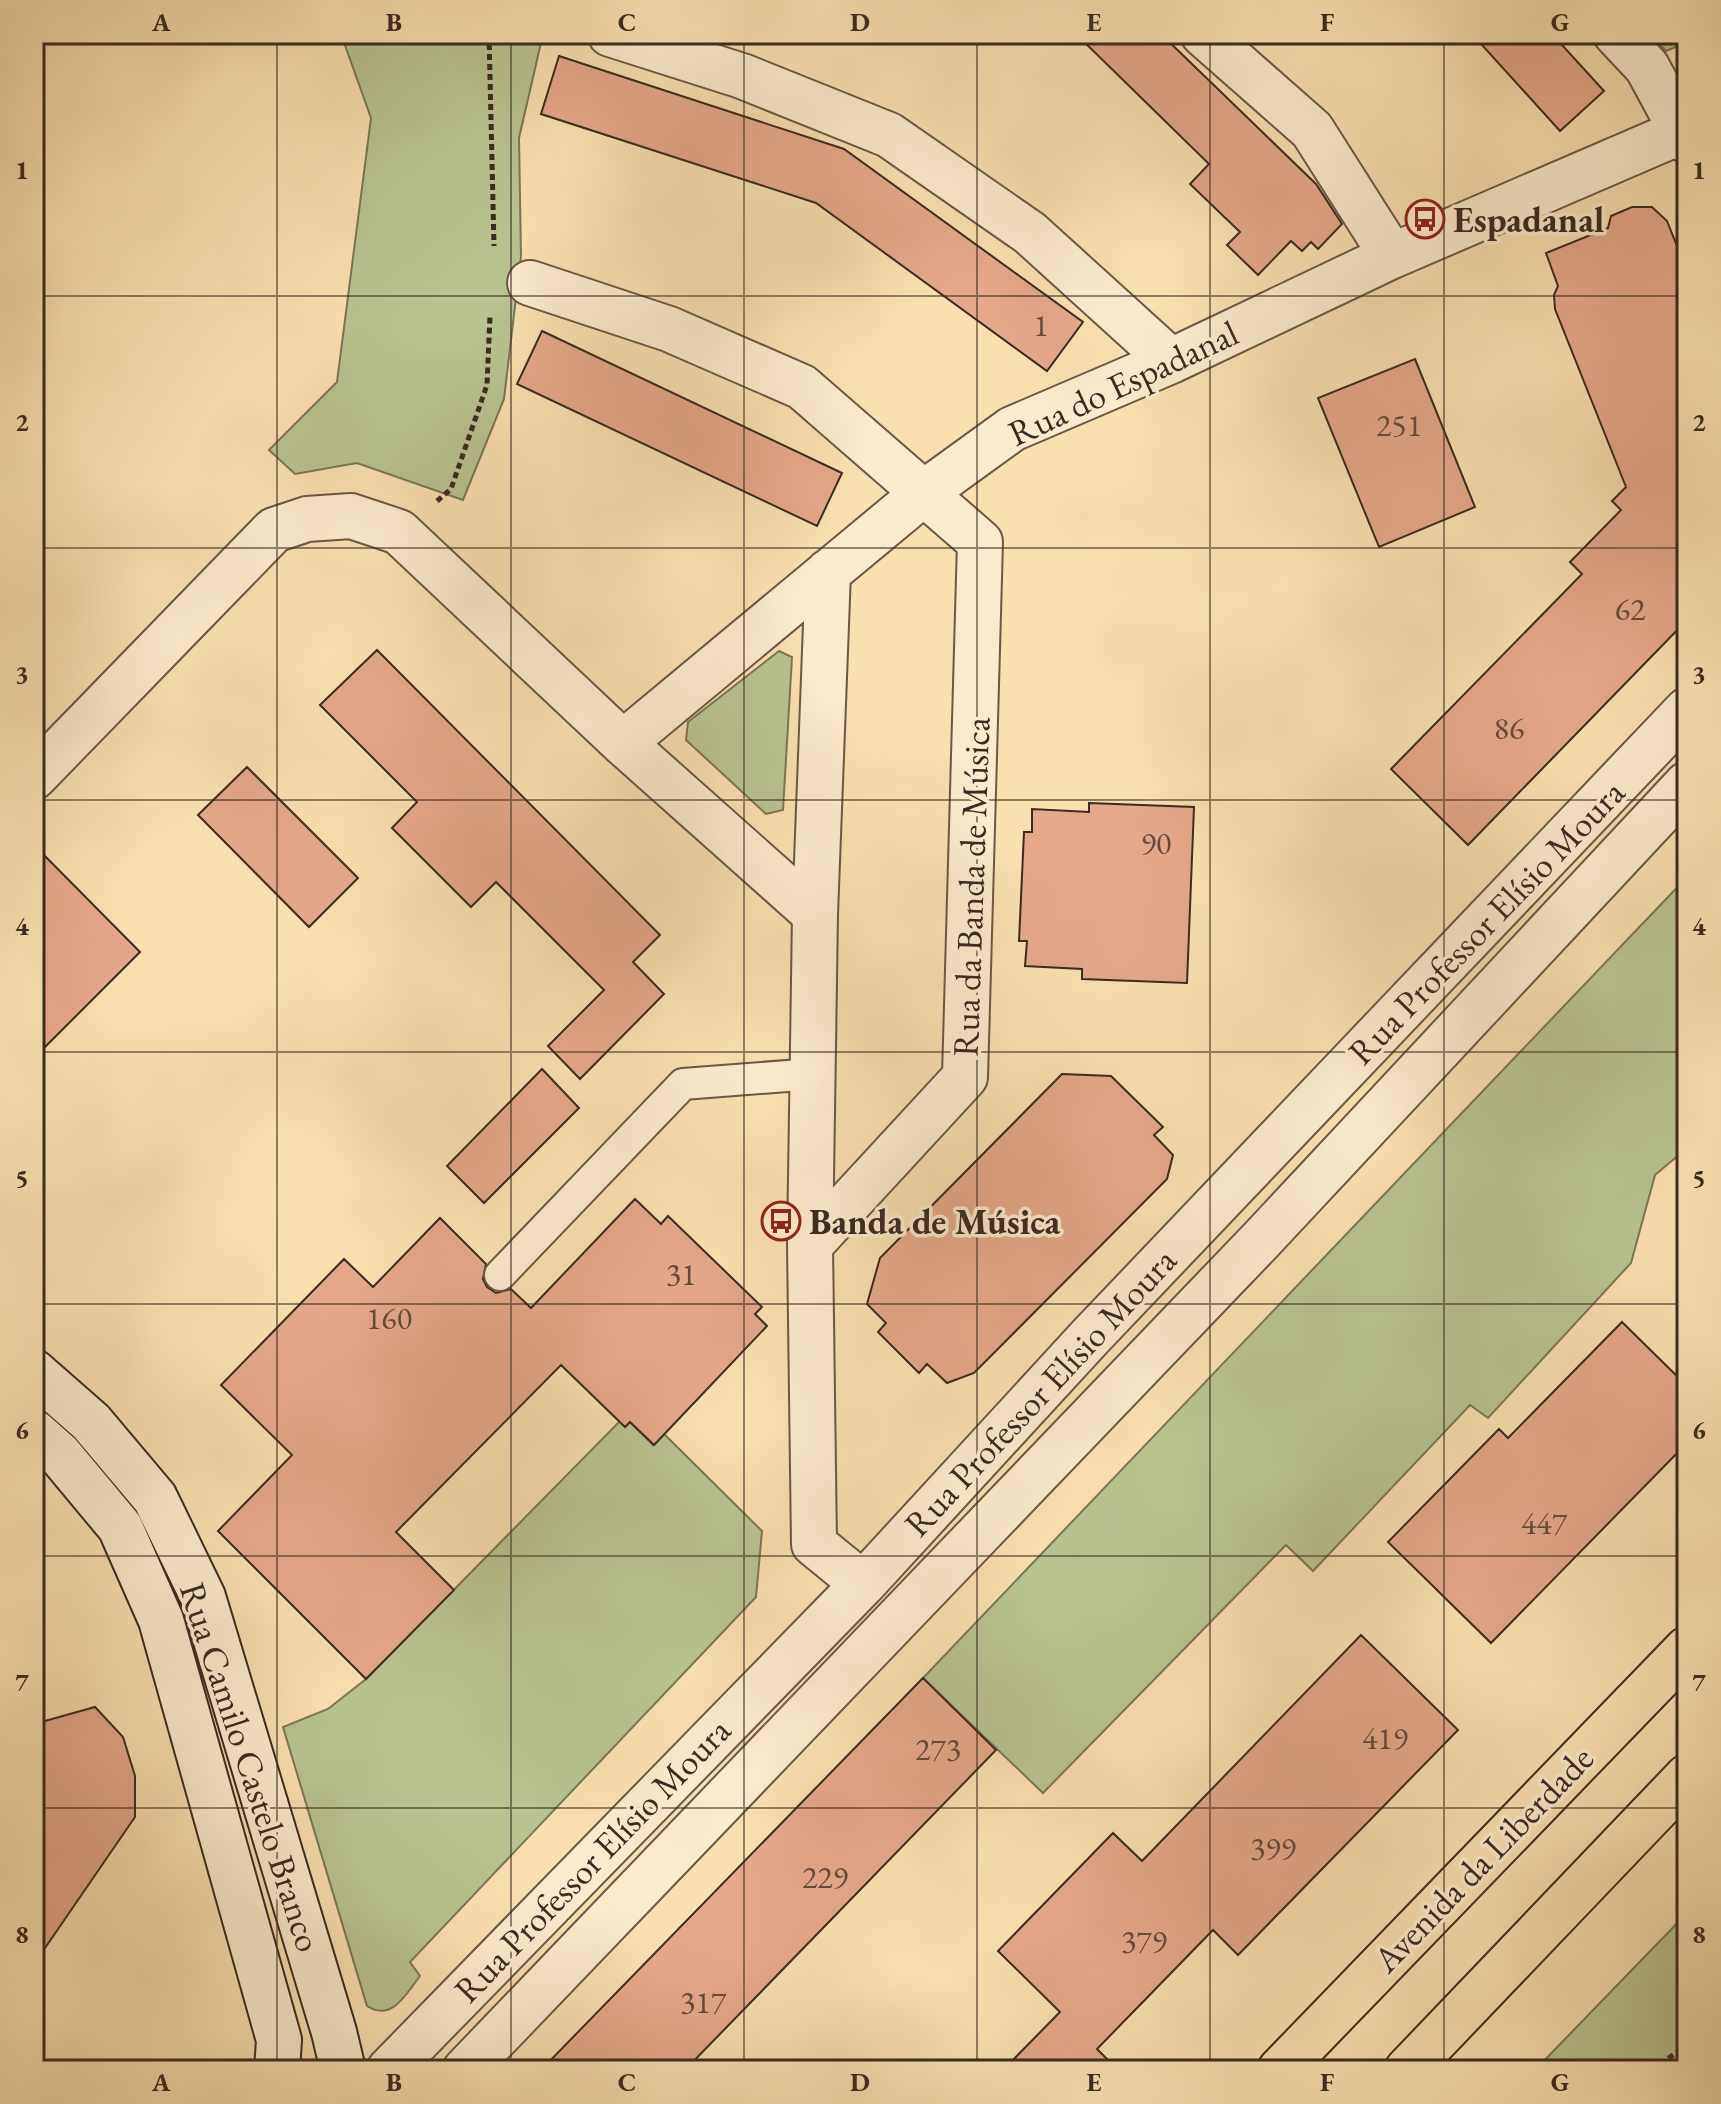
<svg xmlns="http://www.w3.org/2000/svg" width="1721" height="2104" font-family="'EB Garamond',serif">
<rect width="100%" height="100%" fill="#fadfb1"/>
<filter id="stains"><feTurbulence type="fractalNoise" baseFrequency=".0025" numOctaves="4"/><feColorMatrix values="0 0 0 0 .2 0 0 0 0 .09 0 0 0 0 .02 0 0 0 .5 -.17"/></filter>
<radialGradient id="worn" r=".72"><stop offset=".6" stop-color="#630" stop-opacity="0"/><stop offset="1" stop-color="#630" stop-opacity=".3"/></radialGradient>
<!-- green -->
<path fill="#b8c390" stroke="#7a7658" stroke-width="2" d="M341 34H543L519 138 521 256 504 399 463 500 357 463 295 474 269 450 337 382 371 118Z
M1650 34H1687V42L1666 51Z
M779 651 792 657 783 810 766 814 686 740 688 722Z
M1687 877V1148L1655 1175 1631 1263 1488 1418 1470 1405 1313 1571 1286 1545 1043 1793 923 1678Z
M620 1421 630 1422 653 1445 664 1434 762 1531 756 1597 410 1962 420 1976C406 1994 392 2022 367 2006L283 1727 328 1709 366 1679Z
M1687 1913V2070H1535Z"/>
<!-- building -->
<path fill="#e4a88a" stroke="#3b2a21" stroke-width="2" d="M1076 34H1161L1316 184 1342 224 1318 249 1311 242 1302 251 1291 241 1258 275 1227 245 1240 232 1190 184 1209 164Z
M1472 34H1552L1604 91 1560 131Z
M559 56 844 149 1083 322 1047 371 816 203 541 114Z
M1632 207H1652L1667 221 1687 271V620L1468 845 1391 769 1582 574 1570 562 1621 510 1612 501 1626 487 1555 309 1554 295 1558 286 1546 253 1608 228 1611 216Z
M542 331 842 473 817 526 517 384Z
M1415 359 1475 507 1379 547 1318 398Z
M377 650 660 935 633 962 664 994 580 1079 548 1046 604 990 496 882 471 907 392 828 417 802 320 705Z
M247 767 358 878 309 927 198 815Z
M1089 803 1194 807 1187 983 1082 979V969L1025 966 1027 941H1019L1024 832H1032V809L1089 812Z
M34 845 140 952 34 1058Z
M542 1069 579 1108 484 1203 447 1166Z
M1062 1074 1111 1076 1163 1127 1154 1135 1173 1155 1167 1179 974 1373 947 1383 927 1364 919 1373 878 1332 886 1323 867 1304 880 1258Z
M635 1199 661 1224 668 1216 762 1307 755 1314 767 1326 654 1445 630 1422 625 1427 561 1365 396 1532 454 1590 366 1679 218 1531 292 1455 221 1385 344 1259 373 1287 440 1218 486 1264 483 1279 487 1287 496 1293 511 1289 531 1308Z
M1622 1322 1687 1386V1443L1491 1643 1388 1542 1499 1429 1508 1438Z
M1361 1635 1458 1730 1238 1955 1213 1930 1097 2049 1118 2070H1003L1060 2012 998 1951 1113 1833 1142 1861Z
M923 1678 996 1750 685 2070H541Z
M95 1707 123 1737 135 1776V1817L34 1964V1724Z"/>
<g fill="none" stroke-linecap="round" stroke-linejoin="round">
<defs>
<path id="lane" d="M500 1275 683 1084 813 1074"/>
<path id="street" d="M610 34 742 76 889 135 1030 233 1171 361
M1203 34 1312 130 1392 256
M1616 34 1647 67 1687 141
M530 283 669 329 802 387 980 542 965 1077 810 1245
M828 572 815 914 810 1245 814 1544 863 1584
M623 743 925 492 1012 429 1171 361 1392 256 1687 129
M34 777 274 530 307 519 351 516 399 532 623 743 815 914
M389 2070 863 1584 1090 1337 1687 710
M465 2070 1262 1239 1687 784"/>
<path id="secondary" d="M34 1372 91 1422 155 1498 203 1597 334 2032 343 2070
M34 1432 60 1455 120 1527 161 1620 279 2040 277 2070"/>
<path id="primary" d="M1280 2070 1687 1649
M1407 2070 1687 1777"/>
</defs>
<!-- lane casing -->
<use href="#lane" stroke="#6b5745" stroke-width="34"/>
<!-- street casing -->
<use href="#street" stroke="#6b5745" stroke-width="48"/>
<!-- secondary casing -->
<use href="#secondary" stroke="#3b2a21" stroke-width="48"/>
<!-- primary casing -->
<use href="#primary" stroke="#3b2a21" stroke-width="48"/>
<!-- path -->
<path stroke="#3b2a21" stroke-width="5" stroke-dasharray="6 4" stroke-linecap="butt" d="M489 34 494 246
M437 501 451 489 487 385 490 316
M1652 2070 1687 2045"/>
<!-- lane -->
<use href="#lane" stroke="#fceacc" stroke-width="30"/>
<!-- street -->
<use href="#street" stroke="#fceacc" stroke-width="44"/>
<!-- secondary -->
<use href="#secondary" stroke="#fceacc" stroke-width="44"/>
<!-- primary -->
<use href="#primary" stroke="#fadfb1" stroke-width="44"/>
</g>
<!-- grid -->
<path fill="none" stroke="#3b2a21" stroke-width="2" stroke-opacity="0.55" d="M277 34V2070M511 34V2070M744 34V2070M977 34V2070M1210 34V2070M1444 34V2070M34 296H1687M34 548H1687M34 800H1687M34 1052H1687M34 1304H1687M34 1556H1687M34 1808H1687"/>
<!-- icons -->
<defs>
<symbol id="bus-ring" viewBox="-11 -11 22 22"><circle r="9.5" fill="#fceacc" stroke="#8f2418" stroke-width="1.5"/><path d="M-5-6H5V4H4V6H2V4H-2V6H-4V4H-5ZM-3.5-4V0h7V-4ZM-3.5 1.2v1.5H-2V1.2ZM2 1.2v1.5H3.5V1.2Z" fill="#8f2418"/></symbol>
</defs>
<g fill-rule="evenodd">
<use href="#bus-ring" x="1403" y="197" width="44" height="44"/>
<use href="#bus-ring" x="759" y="1199" width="44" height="44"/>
</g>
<g text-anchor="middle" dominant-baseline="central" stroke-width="7" stroke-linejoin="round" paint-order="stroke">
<!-- number labels -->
<g font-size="32" fill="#654a3b">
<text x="1041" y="325">1</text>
<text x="1399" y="425">251</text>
<text x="1630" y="609">62</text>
<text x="1509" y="728">86</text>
<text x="1156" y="843">90</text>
<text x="681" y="1274">31</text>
<text x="389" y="1318">160</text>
<text x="1544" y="1523">447</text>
<text x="1385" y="1738">419</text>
<text x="938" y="1749">273</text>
<text x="1273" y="1848">399</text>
<text x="825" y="1877">229</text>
<text x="1144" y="1941">379</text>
<text x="703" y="2002">317</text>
</g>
<!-- poi labels -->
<g font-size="36" font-weight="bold" fill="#3b2a21" stroke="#fceacc" text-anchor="start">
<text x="1453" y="219">Espadanal</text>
<text x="809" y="1221">Banda de Música</text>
</g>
<!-- street labels -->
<g font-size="36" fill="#3b2a21" stroke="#fceacc">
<text transform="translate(1123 383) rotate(-25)">Rua do Espadanal</text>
<text transform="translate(971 887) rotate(-88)">Rua da Banda de Música</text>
<text transform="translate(1486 922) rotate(-46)">Rua Professor Elísio Moura</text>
<text transform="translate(1040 1392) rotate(-47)">Rua Professor Elísio Moura</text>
<text transform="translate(251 1767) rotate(72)">Rua Camilo Castelo Branco</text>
<text transform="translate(1483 1859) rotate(-46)">Avenida da Liberdade</text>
<text transform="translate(592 1860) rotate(-46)">Rua Professor Elísio Moura</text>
</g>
</g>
<!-- margin -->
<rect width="1721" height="2104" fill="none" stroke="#fadfb1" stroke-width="88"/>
<rect x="44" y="44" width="1633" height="2016" fill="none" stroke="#3b2a21" stroke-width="3"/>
<g font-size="26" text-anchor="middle" font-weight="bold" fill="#3b2a21">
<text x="161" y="31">A</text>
<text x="394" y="31">B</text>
<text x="627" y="31">C</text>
<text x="860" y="31">D</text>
<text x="1094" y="31">E</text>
<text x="1327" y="31">F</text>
<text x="1560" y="31">G</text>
<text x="22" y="179">1</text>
<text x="1699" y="179">1</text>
<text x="22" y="431">2</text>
<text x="1699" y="431">2</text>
<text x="22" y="683">3</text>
<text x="1699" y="683">3</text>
<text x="22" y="935">4</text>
<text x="1699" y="935">4</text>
<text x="22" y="1187">5</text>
<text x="1699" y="1187">5</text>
<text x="22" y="1439">6</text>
<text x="1699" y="1439">6</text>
<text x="22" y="1691">7</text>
<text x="1699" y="1691">7</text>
<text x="22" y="1943">8</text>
<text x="1699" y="1943">8</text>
<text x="161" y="2091">A</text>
<text x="394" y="2091">B</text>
<text x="627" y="2091">C</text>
<text x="860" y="2091">D</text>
<text x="1094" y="2091">E</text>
<text x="1327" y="2091">F</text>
<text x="1560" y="2091">G</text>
</g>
<rect width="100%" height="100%" filter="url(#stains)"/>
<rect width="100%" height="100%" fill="url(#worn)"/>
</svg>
